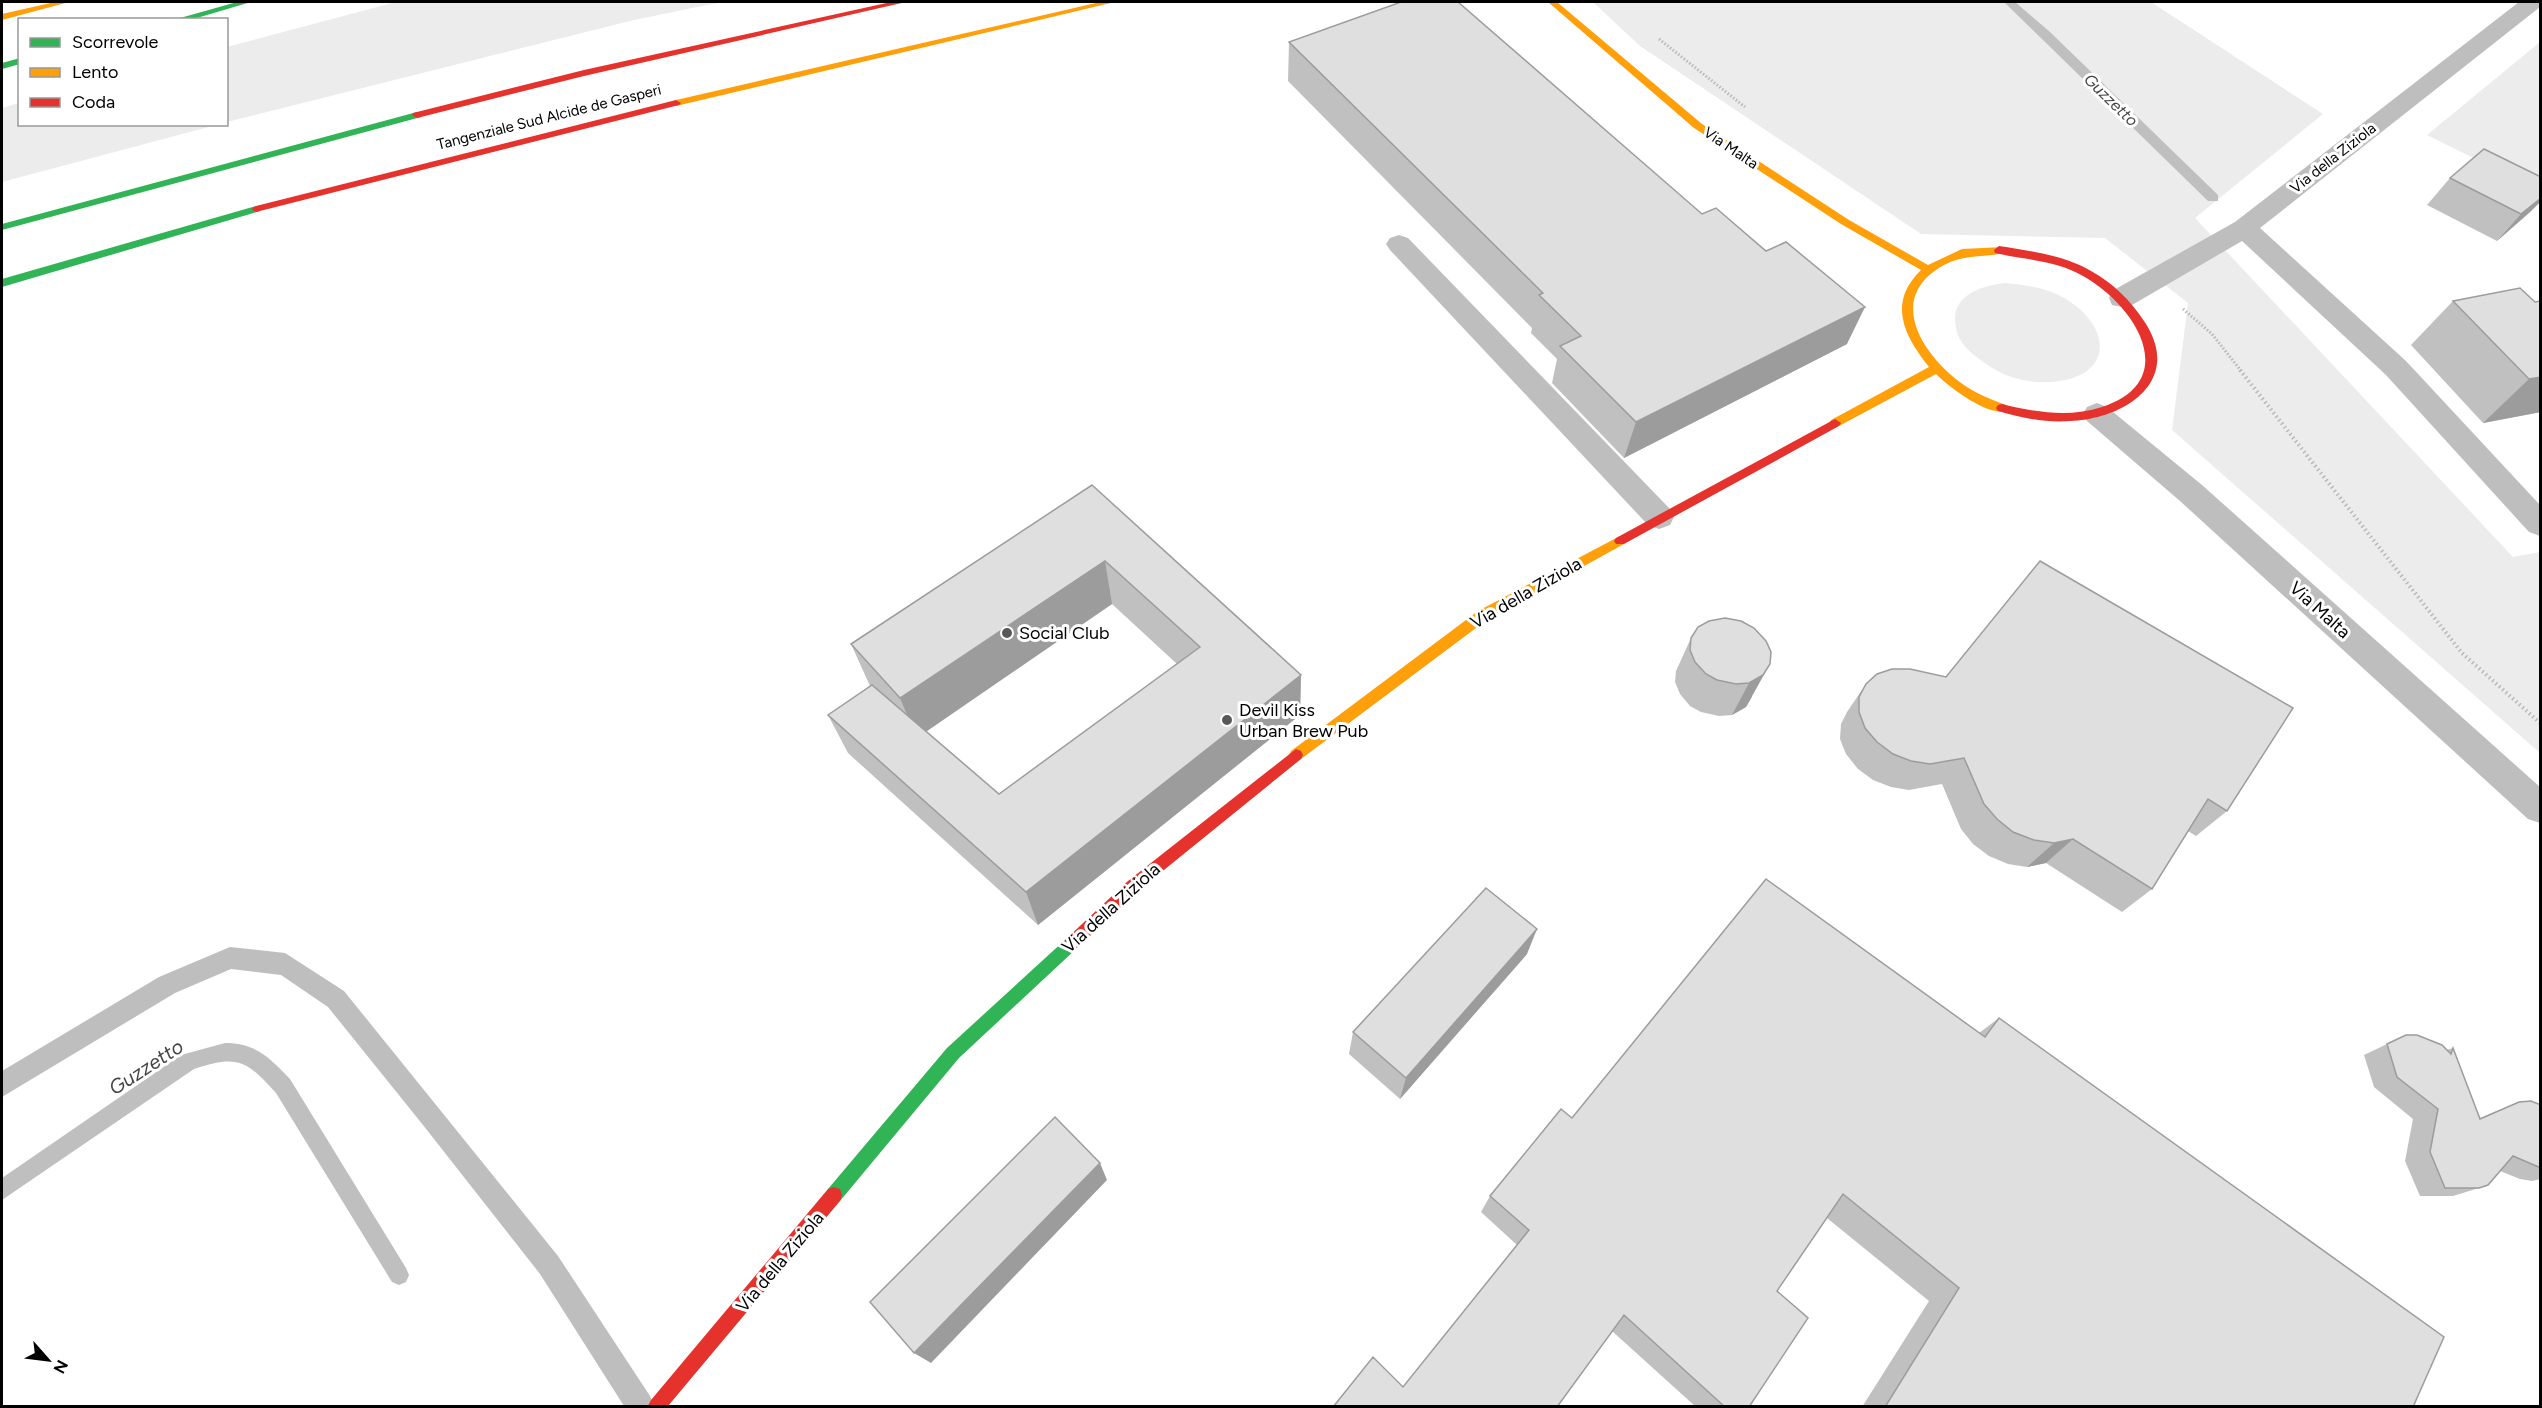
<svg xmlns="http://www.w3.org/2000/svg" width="2542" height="1408" font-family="Figtree,sans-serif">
<rect width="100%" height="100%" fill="#fff"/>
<!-- green -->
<path fill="#ececec" d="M396 2H722L634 20 227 122V47Z
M1593 2H2151L2323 114 2195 218 2513 557 2540 552V753L2172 430 2188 303 2105 238 1921 234 1640 46Z
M2540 42V191L2427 135Z
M19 103 20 124 216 125 2 182V108Z
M2005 283C2027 285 2047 288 2066 299 2116 330 2111 380 2048 382 2029 383 2007 378 1991 367 1977 358 1959 346 1956 328 1949 296 1980 286 2005 283Z"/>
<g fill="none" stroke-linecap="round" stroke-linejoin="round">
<!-- stream -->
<path fill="#bfbfbf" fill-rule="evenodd" d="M2004 2H2015L2050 32 2218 195V201H2208Z
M225 1043C256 1043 270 1058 290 1079L406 1268 409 1275 406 1282 399 1285 392 1282 276 1093C247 1061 238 1054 194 1069L2 1200V1178L181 1055Z"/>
<!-- path-far1 -->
<path stroke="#b9b9b9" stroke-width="3" stroke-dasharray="1.5 2" stroke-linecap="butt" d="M1659 39 1745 107
M2183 309 2212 334 2242 372"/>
<!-- path -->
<path stroke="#b9b9b9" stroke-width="4" stroke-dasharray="1.5 3" stroke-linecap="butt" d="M2240 370 2462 653 2540 723"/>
<!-- lane -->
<path fill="#bebebe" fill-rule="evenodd" d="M230 947 285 953 344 991 558 1256 650 1396 654 1406H624L540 1274 423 1125 328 1007 281 975 231 969 175 993 2 1097V1071L159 977Z"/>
<!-- street -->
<path fill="#bebebe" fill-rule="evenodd" d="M2519 2H2540V7L2260 228 2406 361 2540 505V536L2529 532 2386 375 2242 241 2132 305 2122 307 2112 305 2109 298 2112 291 2235 222Z
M1399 235 1408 238 1670 509 1674 517 1670 525 1659 529 1648 525 1390 250 1386 244 1390 238Z
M2097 403 2107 407 2202 485 2540 787V823L2528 819 2180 501 2087 421 2083 414 2087 407Z"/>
<!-- fast -->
<path fill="#30b455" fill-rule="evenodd" d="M237 2H251L190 20H173Z
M20 58V64L2 69V63Z
M417 112 422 115 421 117 2 230V224Z
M256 206 260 207V211L2 287V279Z
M1071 937 1076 939 1078 944 1076 949 959 1058 840 1201 834 1203 828 1201 826 1195 828 1189 947 1048 1066 939Z"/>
<!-- slow -->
<path fill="#ff9f0a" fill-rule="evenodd" d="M55 2H69L2 20V14Z
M1100 2H1115L676 106 671 103 676 100Z
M1548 2H1557L1702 124 1849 220 1928 265 1962 249 2003 247V253C1982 258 1964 254 1944 265 1884 298 1923 356 1964 385 1977 394 1992 400 2006 405L2008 408 2006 411C1987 416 1949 387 1936 374L1839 426H1831L1829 423 1831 420 1929 367C1904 336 1887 303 1921 270L1841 224 1694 128Z
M1620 536 1624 538 1626 541 1624 544 1488 619 1301 759 1296 761 1291 759 1289 755 1291 751 1478 611Z"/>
<!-- jam -->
<path fill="#e5322d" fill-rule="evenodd" d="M891 2H906L584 76 417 118 412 115 413 113 584 70Z
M676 100 681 103 679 105 256 212 251 209 256 206Z
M1999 246C2030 251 2064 255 2091 271 2113 283 2130 300 2144 321 2184 380 2126 419 2070 421 2046 423 2021 418 1998 411L1996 408 1998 405 2002 404C2034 412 2069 418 2102 407 2183 380 2135 305 2083 276 2056 260 2025 260 1995 253L1994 250Z
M1835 419 1841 423 1839 426 1624 544H1616L1614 541 1616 538Z
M1296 749 1301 751 1303 755 1301 759 1138 891 1076 949 1071 951 1066 949 1064 944 1066 939 1128 881Z
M834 1187 840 1189 842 1195 840 1201 668 1406H648L651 1400 828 1189Z"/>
</g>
<!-- wall -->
<path fill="#c0c0c0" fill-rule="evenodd" d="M1289 42 1847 344 1624 458 1552 383 1557 359 1531 333 1532 328 1288 81Z
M2541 177V201L2530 212 2497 241 2427 205 2450 178Z
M2453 301 2535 302 2541 412 2483 423 2411 345Z
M1092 485 1301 675 1300 715 1038 925 848 753 828 715 870 686 851 644ZM1112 604 1177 664 999 794 926 731Z
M2040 561 2227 811 2196 836 2188 831 2152 889 2122 912 2046 863 2027 867 2008 864 1989 856 1973 844 1961 829 1942 784 1909 790 1891 787 1873 780 1858 769 1846 754 1840 739 1841 724 1847 712 1866 684 1946 677Z
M1741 621 1752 697 1746 707 1732 715 1719 716 1701 712 1690 706 1680 694 1675 682 1676 671 1691 638Z
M1527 954 1400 1099 1349 1054 1353 1032Z
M1999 1018 2413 1407H1862L1929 1301 1827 1218 1777 1291 1749 1407H1696L1612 1331 1403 1387 1517 1245 1481 1212 1490 1196 1572 1118 1979 1033Z
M2406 1035 2447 1050 2453 1048 2480 1118 2519 1102 2541 1105V1179L2532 1181 2520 1179 2500 1171 2479 1188 2453 1196H2420L2405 1161 2413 1119 2374 1087 2364 1055Z"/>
<!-- shaded-wall -->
<path fill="#9c9c9c" d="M2541 198V201L2530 212 2497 241 2521 214Z
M1865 307 1847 344 1624 458 1636 422Z
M2541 377V412L2483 423 2529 379Z
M1105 561 1112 604 917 738 900 698Z
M1770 664 1746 707 1732 715 1749 683Z
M1301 675 1300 715 1038 925 1026 892Z
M2073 839 2046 863 2027 867 2054 843Z
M1537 929 1527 954 1400 1099 1406 1078Z
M1100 1163 1107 1180 931 1363 914 1353Z"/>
<!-- building -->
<path fill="#dfdfdf" stroke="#9c9c9c" stroke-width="1.5" d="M1401 2H1458L1702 214 1716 208 1766 251 1786 242 1865 307 1636 422 1560 346 1581 336 1539 295 1543 293 1289 42Z
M2484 149 2541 177V198L2521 214 2450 178Z
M2520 288 2535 302 2541 301V377L2529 379 2453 301Z
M1092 485 1301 675 1026 892 828 715 872 685 999 794 1200 647 1105 561 900 698 851 644Z
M2040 561 2293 708 2227 811 2208 799 2152 889 2073 839 2054 843 2034 840 2013 832 1997 819 1984 804 1964 758 1930 764 1911 761 1893 754 1877 742 1865 728 1859 712V697L1866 684 1877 674 1892 669H1910L1946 677Z
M1725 618 1741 621 1754 628 1766 641 1771 652 1770 664 1763 675 1749 683 1736 684 1717 680 1706 674 1695 662 1690 650 1691 638 1698 627 1709 621Z
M1766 879 1985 1037 1999 1018 2444 1337 2413 1407H1885L1959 1288 1843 1194 1777 1291 1808 1318 1749 1407H1725L1624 1315 1557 1407H1333L1373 1357 1403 1387 1529 1230 1490 1196 1561 1109 1572 1118Z
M1486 888 1537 929 1406 1078 1353 1032Z
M2406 1035H2417L2442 1045 2451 1054 2453 1048 2480 1119 2519 1102 2531 1101 2541 1105V1168L2513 1156 2488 1185 2479 1188H2445L2430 1152 2438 1109 2397 1077 2387 1044Z
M1055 1117 1100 1163 914 1353 870 1302Z"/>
<!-- markers -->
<g fill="#595959" stroke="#fff" stroke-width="2">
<circle cx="1007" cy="633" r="6"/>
<circle cx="1227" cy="720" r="6"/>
</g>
<g text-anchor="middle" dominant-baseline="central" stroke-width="6" stroke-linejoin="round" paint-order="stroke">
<!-- far-street labels -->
<g font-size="15" fill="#000" stroke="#fff">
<text transform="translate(549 117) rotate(-14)">Tangenziale Sud Alcide de Gasperi</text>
<text transform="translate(1731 148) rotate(34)">Via Malta</text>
<text transform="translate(2333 158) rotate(-38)">Via della Ziziola</text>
</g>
<!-- far-water labels -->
<g font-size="16" font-style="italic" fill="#444" stroke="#fff">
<text transform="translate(2111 100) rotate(44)">Guzzetto</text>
</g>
<!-- street labels -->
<g font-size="18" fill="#000" stroke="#fff">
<text transform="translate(1526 593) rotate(-30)">Via della Ziziola</text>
<text transform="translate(2320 610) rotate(42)">Via Malta</text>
<text transform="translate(1111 908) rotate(-42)">Via della Ziziola</text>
<text transform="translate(780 1262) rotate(-50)">Via della Ziziola</text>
</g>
<!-- poi labels -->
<g font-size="18" fill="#000" stroke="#fff" text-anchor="start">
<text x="1019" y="633">Social Club</text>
<text x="1239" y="710">Devil Kiss<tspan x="1239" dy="21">Urban Brew Pub</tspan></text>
</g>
<!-- water labels -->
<g font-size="20" font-style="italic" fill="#444" stroke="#fff">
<text transform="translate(146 1067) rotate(-33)">Guzzetto</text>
</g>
</g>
<!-- border -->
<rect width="2542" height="1408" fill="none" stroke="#000000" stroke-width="6"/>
<!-- legend -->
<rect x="18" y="18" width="210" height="108" fill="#ffffff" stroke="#999999" stroke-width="1.5"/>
<rect x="30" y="38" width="30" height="9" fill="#30b455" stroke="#999999" stroke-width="1.5"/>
<text x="72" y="48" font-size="18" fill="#000000">Scorrevole</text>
<rect x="30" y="68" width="30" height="9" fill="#ff9f0a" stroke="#999999" stroke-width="1.5"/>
<text x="72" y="78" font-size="18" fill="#000000">Lento</text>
<rect x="30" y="98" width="30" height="9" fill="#e5322d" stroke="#999999" stroke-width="1.5"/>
<text x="72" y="108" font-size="18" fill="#000000">Coda</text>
<!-- north arrow -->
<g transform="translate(48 1360) rotate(118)" stroke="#ffffff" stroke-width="4.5" paint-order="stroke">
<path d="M0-4.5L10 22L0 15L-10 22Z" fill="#000000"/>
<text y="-9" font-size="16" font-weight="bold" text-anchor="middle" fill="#000000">N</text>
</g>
</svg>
